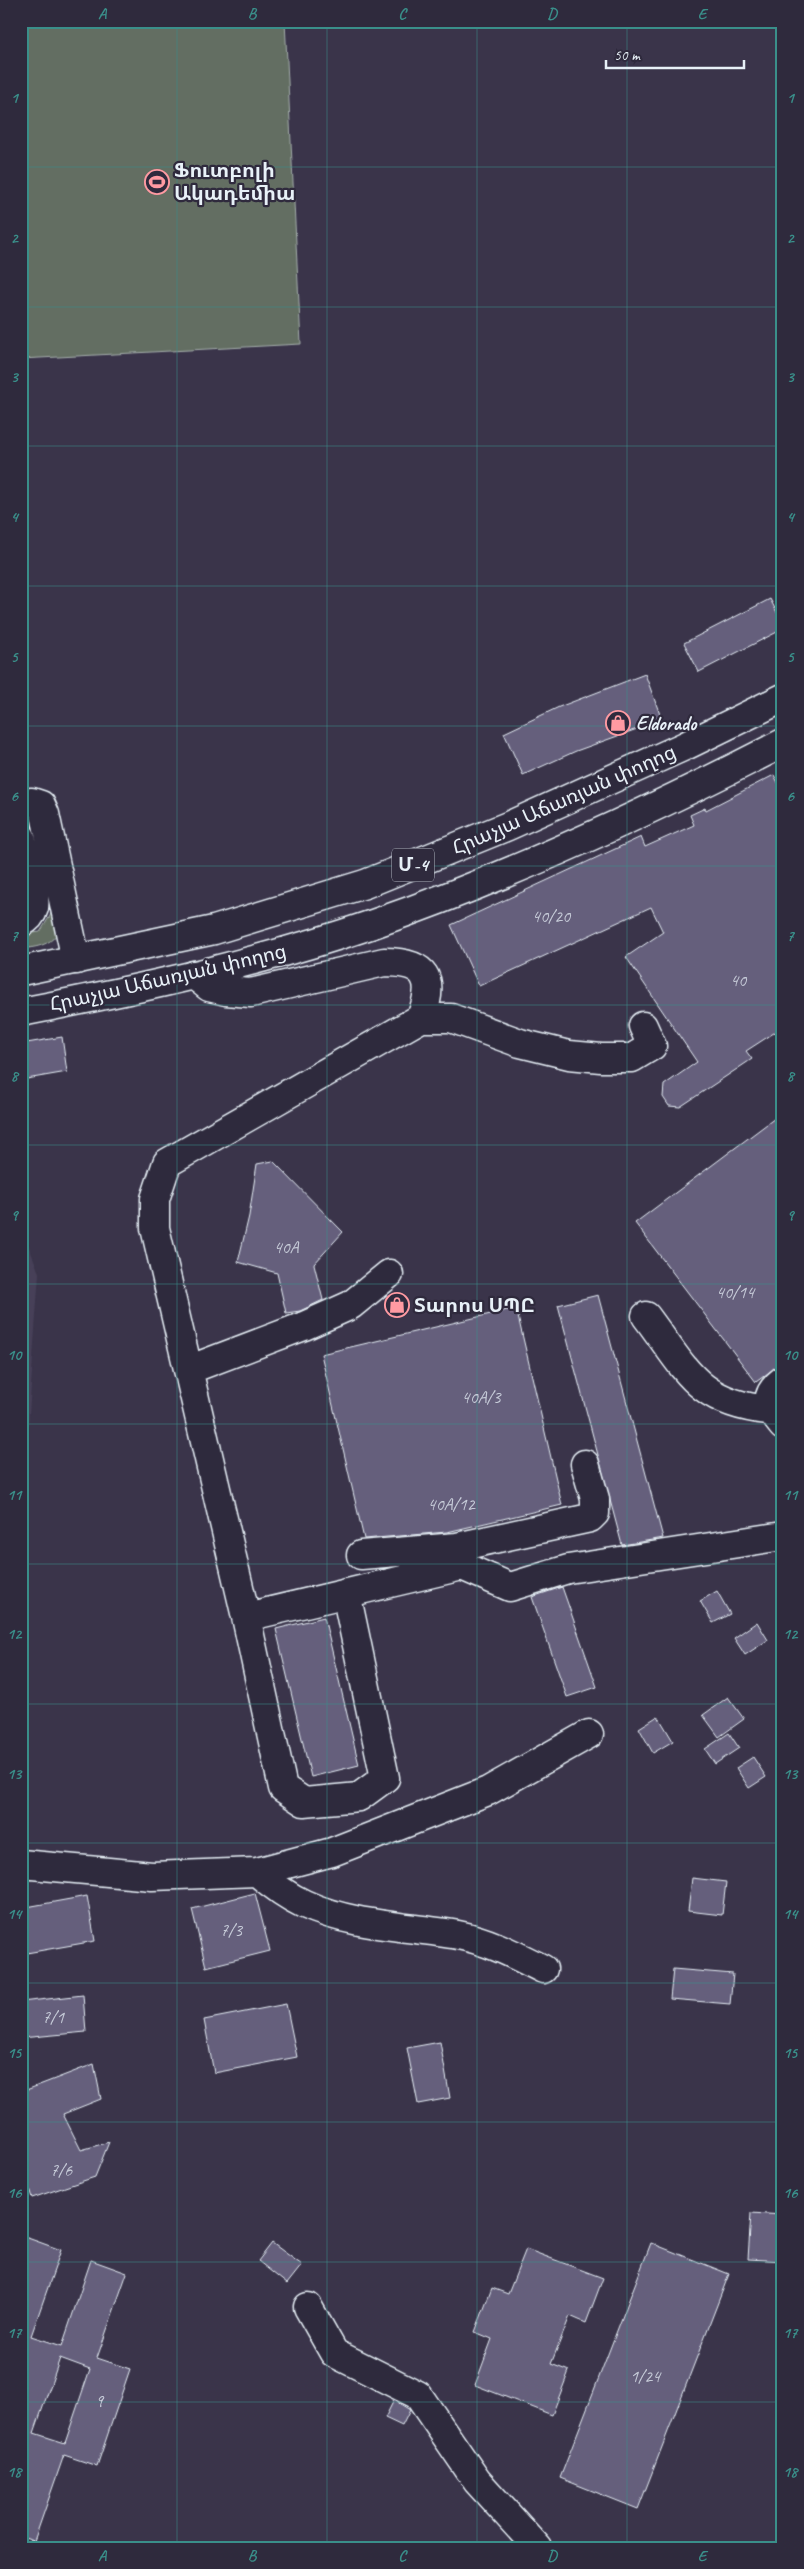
<svg xmlns="http://www.w3.org/2000/svg" width="804" height="2569" font-family="Caveat,'Noto Sans Armenian',sans-serif">
<rect width="100%" height="100%" fill="#3a344a"/>
<filter id="ink" filterUnits="userSpaceOnUse"><feTurbulence type="fractalNoise" baseFrequency=".02" numOctaves="2"/><feDisplacementMap in="SourceGraphic" scale="10" xChannelSelector="R" yChannelSelector="G"/><feConvolveMatrix kernelMatrix="1 2 1 2 8 2 1 2 1" color-interpolation-filters="sRGB"/></filter>
<g filter="url(#ink)">
<!-- built -->
<path fill="#474159" d="M21 1226 39 1273 28 1428 21 1438Z"/>
<!-- green -->
<path fill="#636e62" stroke="#a6b0ad" d="M21 21H285L301 344 21 359Z
M53 905 58 933C49 946 36 947 21 949V935L40 932 50 916Z"/>
<!-- building -->
<path fill="#655e7c" stroke="#e8f1f8" fill-rule="evenodd" d="M770 599 783 624V629L699 672 684 643Z
M645 674 662 720 576 751 523 775 504 733 559 707Z
M774 775 783 792V1027L746 1051 752 1059 680 1107 669 1106 663 1097 664 1085 697 1062 626 957 663 932 651 907 479 986 451 925 641 837 645 847 694 825 690 815 705 808 706 810Z
M62 1037 67 1072 21 1080V1044Z
M783 1112V1362L756 1382 635 1223Z
M273 1161 343 1232 314 1264 323 1300 300 1311 286 1313 277 1273 238 1262 249 1216 257 1164Z
M598 1295 663 1538 658 1539 622 1545 558 1305Z
M516 1308 562 1505 447 1532 364 1539 321 1354Z
M562 1587 597 1687 567 1697 532 1597Z
M717 1591 730 1614 713 1623 700 1601Z
M324 1617 359 1765 311 1777 276 1629Z
M757 1622 768 1640 745 1655 734 1638Z
M728 1697 744 1719 719 1737 703 1715Z
M658 1716 673 1741 653 1753 639 1728Z
M729 1733 739 1748 715 1764 705 1749Z
M753 1757 766 1777 749 1788 736 1768Z
M692 1878 726 1882 722 1915 688 1911Z
M255 1893 270 1951 206 1967 192 1909Z
M87 1896 95 1941 21 1954V1908Z
M673 1969 733 1974 730 2004 670 1999Z
M83 1995 86 2032 21 2038V2002Z
M286 2004 297 2057 214 2073 204 2020Z
M440 2042 450 2098 418 2104 407 2048Z
M94 2064 101 2099 63 2114 81 2150 109 2142 95 2177 32 2198 21 2162V2092Z
M751 2213 783 2215V2261L748 2259Z
M25 2237 61 2250 31 2336 62 2346 91 2260 127 2273 97 2358 130 2369 97 2466 64 2455 34 2541 21 2537V2249ZM60 2358 90 2369 65 2443 34 2433Z
M272 2243 302 2265 287 2284 258 2261Z
M651 2243 729 2274 638 2509 560 2478Z
M526 2249 603 2278 586 2323 570 2316 551 2364 569 2371 552 2415 475 2385 492 2339 475 2332 492 2288 508 2294Z
M394 2400 410 2410 402 2426 385 2418Z"/>
<g fill="none" stroke-linecap="round" stroke-linejoin="round">
<defs>
<path id="minor" d="M21 803 32 802 41 805 45 814 76 960
M21 837C25 854 37 893 34 908 32 915 27 920 21 923
M194 975 209 987 226 991 251 993 384 962C426 962 436 978 421 1018L167 1163 155 1199V1228L246 1617 283 1788 304 1802 359 1797 385 1778 346 1593
M421 1018H451L520 1043 569 1055 601 1058H632L652 1046 643 1026
M646 1316C686 1369 697 1403 769 1410
M188 1370 304 1326 351 1305 389 1274
M783 1380C761 1397 769 1409 783 1426
M361 1555 457 1547 590 1518 595 1513V1499L585 1464
M246 1617 462 1566 510 1587 568 1569 783 1536
M21 1864 152 1876 257 1872 332 1852 488 1791 589 1734
M257 1872C272 1885 287 1896 304 1904 352 1926 407 1926 458 1935 489 1941 515 1955 543 1969
M308 2307 334 2353 418 2395 477 2481 538 2548"/>
<path id="highway" d="M21 971 214 930 365 884 508 826 685 746 783 698
M21 1012C140 989 259 963 373 924 514 875 651 811 783 743"/>
</defs>
<!-- minor casing -->
<use href="#minor" stroke="#e8f1f8" stroke-width="31"/>
<!-- highway casing -->
<use href="#highway" stroke="#e8f1f8" stroke-width="31"/>
<!-- minor -->
<use href="#minor" stroke="#2f2a3d" stroke-width="28"/>
<!-- highway -->
<use href="#highway" stroke="#2f2a3d" stroke-width="28"/>
</g>
</g>
<!-- grid -->
<path fill="none" stroke="#3a8f8a" stroke-width="1" stroke-opacity="0.55" d="M177 21V2548M327 21V2548M477 21V2548M627 21V2548M21 167H783M21 307H783M21 446H783M21 586H783M21 726H783M21 866H783M21 1005H783M21 1145H783M21 1284H783M21 1424H783M21 1564H783M21 1704H783M21 1843H783M21 1983H783M21 2122H783M21 2262H783M21 2402H783"/>
<!-- icons -->
<defs>
<symbol id="stadium-ring" viewBox="-11 -11 22 22"><circle r="9.5" fill="#2f2a3d" stroke="#ff9aa2" stroke-width="1.5"/><path d="M0-5a6.5 5 0 1 0 0 10a6.5 5 0 1 0 0-10ZM-3.5-1.8h7v3.6h-7Z" fill="#ff9aa2"/></symbol>
<symbol id="shop-ring" viewBox="-11 -11 22 22"><circle r="9.5" fill="#2f2a3d" stroke="#ff9aa2" stroke-width="1.5"/><path d="M-5-2.5h2.3a2.7 3.5 0 0 1 5.4 0H5L5.5 6h-11ZM-1.5-2.5h3a1.5 2.3 0 0 0-3 0Z" fill="#ff9aa2"/></symbol>
</defs>
<g fill-rule="evenodd">
<use href="#stadium-ring" x="143" y="168" width="28" height="28"/>
<use href="#shop-ring" x="604" y="709" width="28" height="28"/>
<use href="#shop-ring" x="383" y="1291" width="28" height="28"/>
</g>
<g text-anchor="middle" dominant-baseline="central" stroke-width="4.5" stroke-linejoin="round" paint-order="stroke">
<!-- number labels -->
<g font-size="18" fill="#c7ccd9">
<text x="551" y="916">40/20</text>
<text x="738" y="980">40</text>
<text x="286" y="1247">40А</text>
<text x="735" y="1292">40/14</text>
<text x="481" y="1397">40А/3</text>
<text x="451" y="1504">40А/12</text>
<text x="231" y="1930">7/3</text>
<text x="53" y="2017">7/1</text>
<text x="61" y="2170">7/6</text>
<text x="645" y="2376">1/24</text>
<text x="99" y="2401">9</text>
</g>
<!-- shield labels -->
<rect fill="#2f2a3d" stroke="#b0b5c0" stroke-width="1" x="392" y="848.5" width="42" height="33" rx="4"/>
<g font-size="19" font-weight="bold" fill="#e8f1f8">
<text x="413" y="865">Մ-4</text>
</g>
<!-- poi labels -->
<g font-size="20" font-weight="bold" fill="#e8f1f8" stroke="#2f2a3d" text-anchor="start">
<text x="174" y="170">Ֆուտբոլի<tspan x="174" dy="23">Ակադեմիա</tspan></text>
<text x="636" y="723">Eldorado</text>
<text x="414" y="1305">Տարոս ՍՊԸ</text>
</g>
<!-- street labels -->
<g font-size="20" fill="#e8f1f8" stroke="#2f2a3d">
<text transform="translate(564 800) rotate(-24)">Հրաչյա Աճառյան փողոց</text>
<text transform="translate(168 978) rotate(-13)">Հրաչյա Աճառյան փողոց</text>
</g>
</g>
<!-- margin -->
<rect width="804" height="2569" fill="none" stroke="#2f2a3d" stroke-width="55"/>
<!-- scale -->
<path d="M606 60v8h138v-8" fill="none" stroke="#e8f1f8" stroke-width="2.5"/>
<text x="614" y="60" font-size="15" fill="#e8f1f8" stroke="#2f2a3d" stroke-width="4" paint-order="stroke">50 m</text>
<rect x="28" y="28" width="748" height="2514" fill="none" stroke="#3a8f8a" stroke-width="2"/>
<g font-size="16" text-anchor="middle" font-weight="bold" fill="#3a8f8a">
<text x="102" y="19">A</text>
<text x="252" y="19">B</text>
<text x="402" y="19">C</text>
<text x="552" y="19">D</text>
<text x="702" y="19">E</text>
<text x="14" y="103">1</text>
<text x="790" y="103">1</text>
<text x="14" y="243">2</text>
<text x="790" y="243">2</text>
<text x="14" y="382">3</text>
<text x="790" y="382">3</text>
<text x="14" y="522">4</text>
<text x="790" y="522">4</text>
<text x="14" y="662">5</text>
<text x="790" y="662">5</text>
<text x="14" y="801">6</text>
<text x="790" y="801">6</text>
<text x="14" y="941">7</text>
<text x="790" y="941">7</text>
<text x="14" y="1081">8</text>
<text x="790" y="1081">8</text>
<text x="14" y="1220">9</text>
<text x="790" y="1220">9</text>
<text x="14" y="1360">10</text>
<text x="790" y="1360">10</text>
<text x="14" y="1500">11</text>
<text x="790" y="1500">11</text>
<text x="14" y="1639">12</text>
<text x="790" y="1639">12</text>
<text x="14" y="1779">13</text>
<text x="790" y="1779">13</text>
<text x="14" y="1919">14</text>
<text x="790" y="1919">14</text>
<text x="14" y="2058">15</text>
<text x="790" y="2058">15</text>
<text x="14" y="2198">16</text>
<text x="790" y="2198">16</text>
<text x="14" y="2338">17</text>
<text x="790" y="2338">17</text>
<text x="14" y="2477">18</text>
<text x="790" y="2477">18</text>
<text x="102" y="2561">A</text>
<text x="252" y="2561">B</text>
<text x="402" y="2561">C</text>
<text x="552" y="2561">D</text>
<text x="702" y="2561">E</text>
</g>
</svg>
